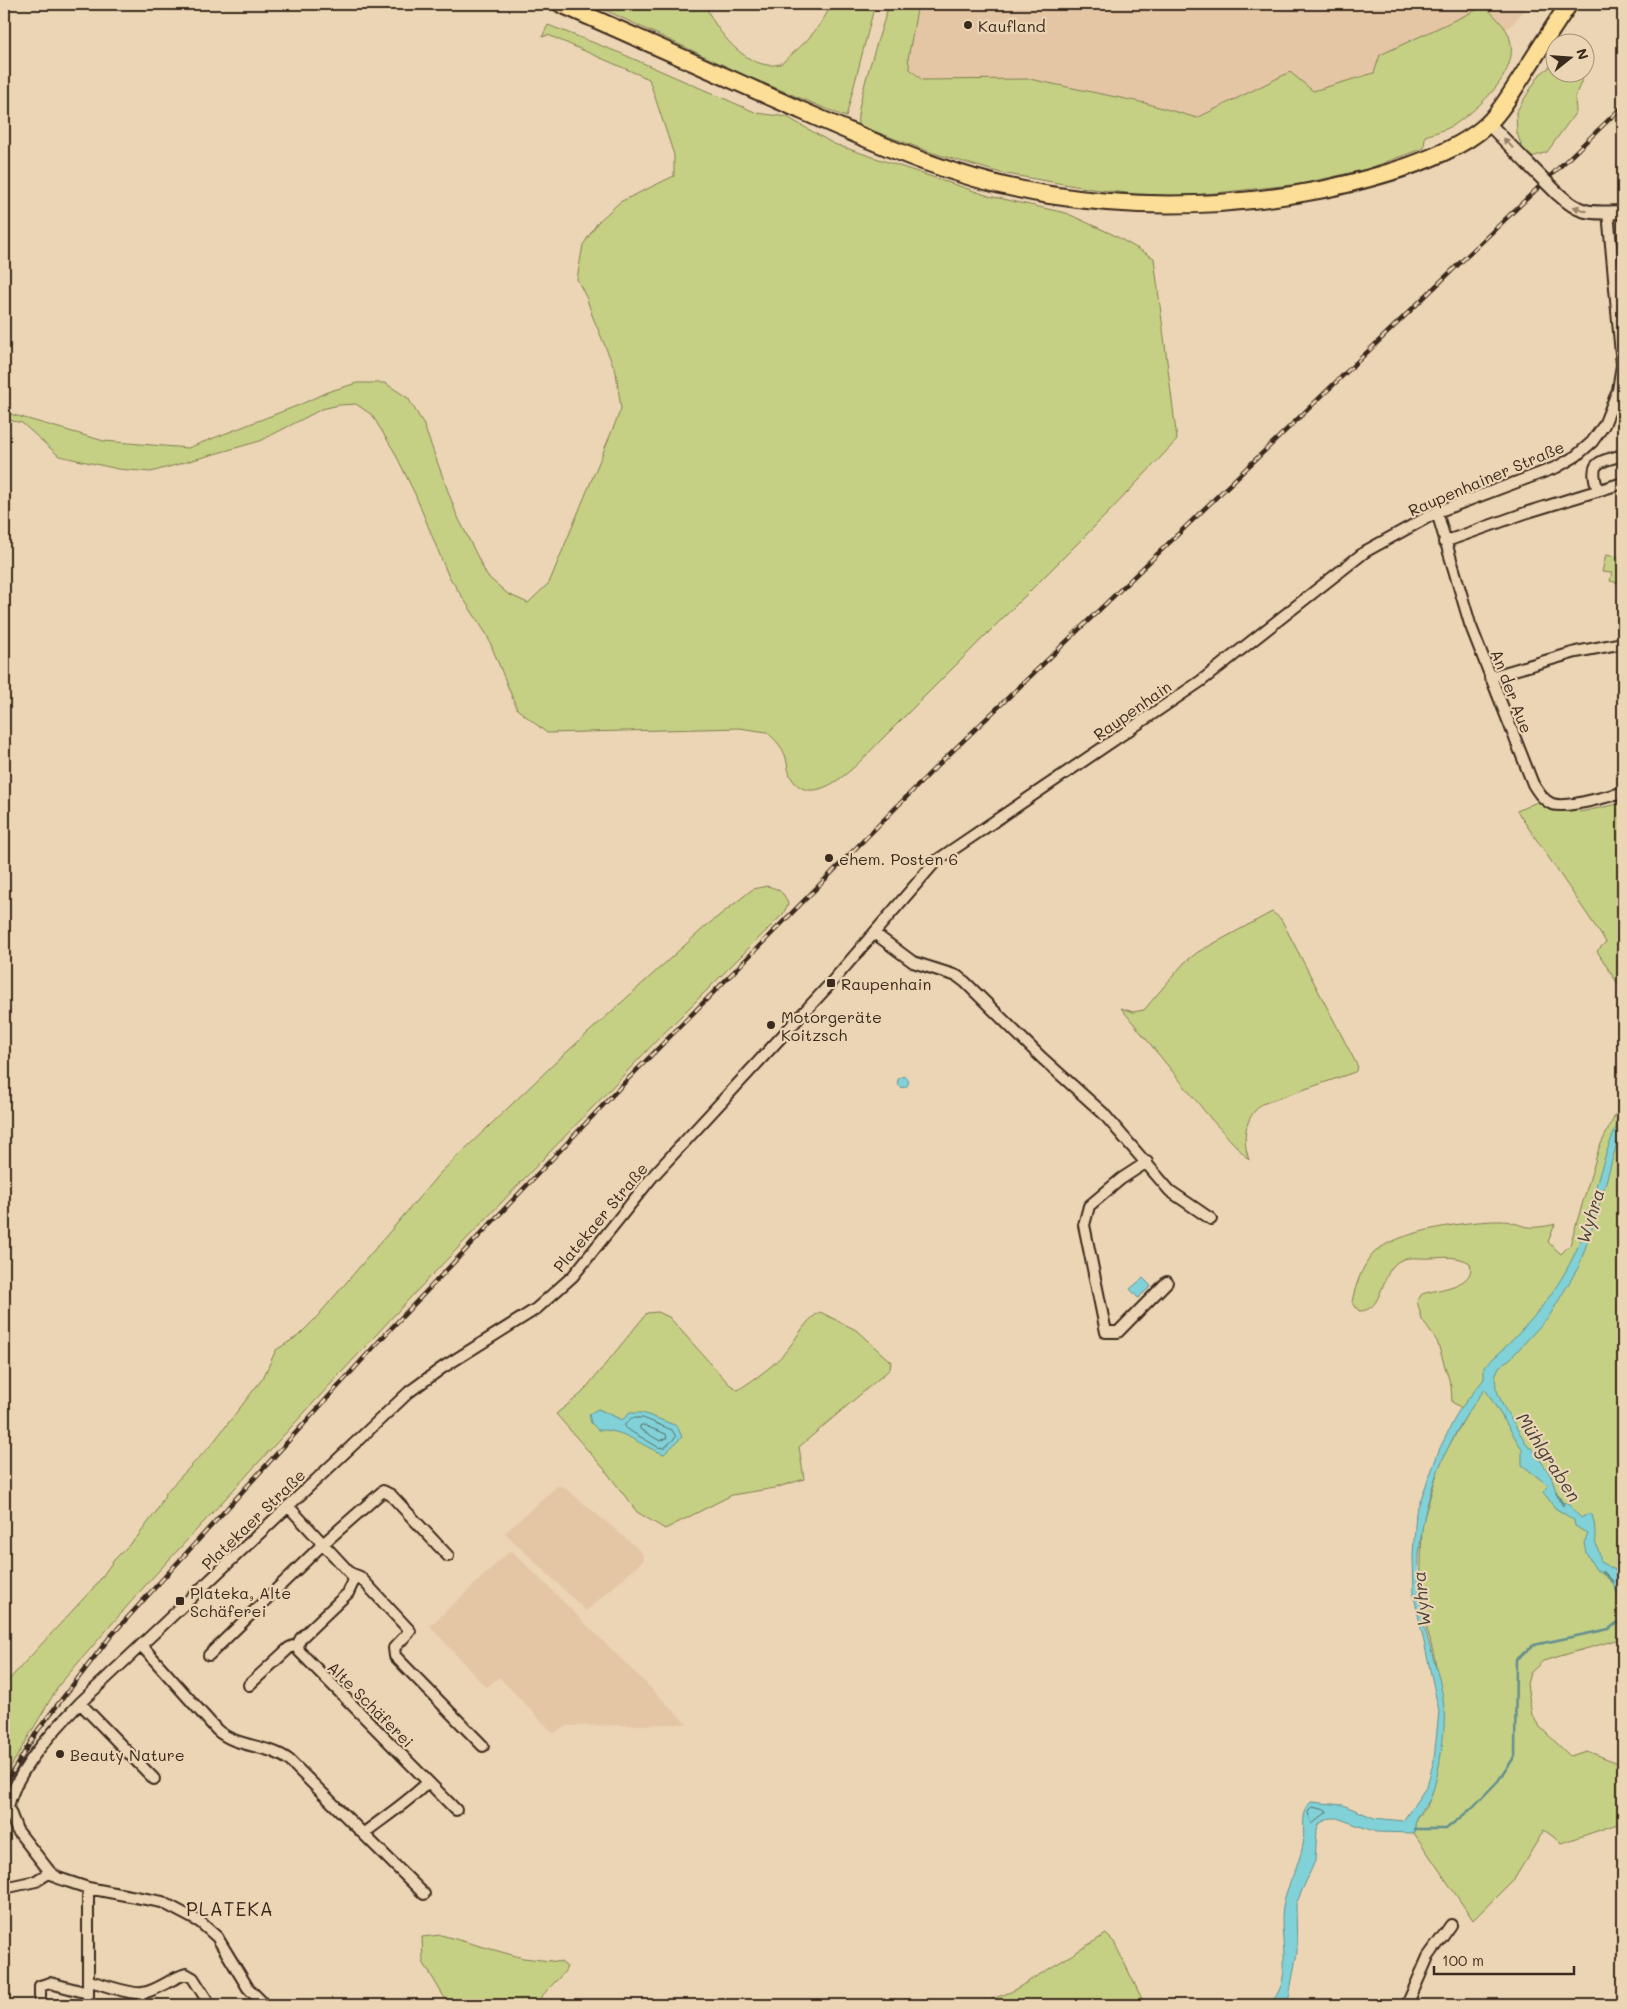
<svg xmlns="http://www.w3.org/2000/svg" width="1627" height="2009" font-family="Mali,sans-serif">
<rect width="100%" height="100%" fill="#ecd5b4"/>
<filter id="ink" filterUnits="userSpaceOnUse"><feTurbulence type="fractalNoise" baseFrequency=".02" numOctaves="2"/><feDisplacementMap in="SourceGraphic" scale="10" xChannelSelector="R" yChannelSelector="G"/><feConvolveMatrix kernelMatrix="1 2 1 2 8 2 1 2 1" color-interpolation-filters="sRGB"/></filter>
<g filter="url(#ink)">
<!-- built -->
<path fill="#e4c6a5" d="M918 4H1529L1513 24 1425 86 1197 118 1145 103 1029 79 922 80 910 69 908 59Z
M557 1486 564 1487 635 1546 642 1553 644 1560 586 1611 505 1533Z
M511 1550 515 1554 687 1724 568 1726 553 1733 499 1677 486 1688 430 1626Z"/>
<!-- green -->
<path fill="#c5d084" stroke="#807d51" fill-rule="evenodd" d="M592 4H705C714 29 748 73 780 64 784 62 788 57 792 54 810 39 821 25 832 4H875L846 117 747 76Z
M889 4H918L908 59 910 69 922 80 1029 79 1145 103 1197 118 1290 72 1313 91 1374 73 1380 55 1485 6C1492 14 1506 26 1509 36 1522 71 1480 107 1454 125 1446 130 1434 133 1425 136L1424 148 1367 169 1301 184 1187 196 1136 194 1092 189 1001 173 933 153 858 125C854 108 883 26 889 4Z
M548 25 620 53 757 113 787 117 834 144 989 196 1066 213 1112 234 1154 258 1177 440 1109 512 879 742C862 760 815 813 792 779 787 772 788 760 784 753 781 745 773 738 767 732L739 728 547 733 517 709 487 635 448 575 415 494 394 451 372 415 356 404 339 405 322 409 260 441 151 472 118 469 59 456 22 423 4 419 7 413 104 441 188 448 299 405 327 392 357 383H385L408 398 423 423 456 513 487 576 508 594 528 603 549 583 621 409 616 372 592 315 587 299 577 279 583 245 598 222 620 202 674 176V155L649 79 548 35 542 37Z
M1554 64V72L1581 73 1583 77 1575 97 1576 112 1547 152 1529 158 1523 150 1517 133 1516 112 1540 74Z
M1606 555 1623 558V584L1610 581 1612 573 1602 572Z
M1539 801 1550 808 1579 807 1580 812 1623 803V992L1597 951 1606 942 1517 811Z
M767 886C779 889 784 892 788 904L783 914 661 1036 410 1298 143 1588 59 1685 4 1778V1685L96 1585 114 1560 138 1536 156 1512 167 1491 212 1444 263 1378 276 1350 298 1336 315 1319 440 1173 558 1060 706 926 753 889Z
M1272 912 1281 919 1358 1067 1355 1072 1262 1104C1244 1118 1242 1139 1249 1160L1211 1119 1121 1008 1133 1012 1144 1010 1184 963 1198 952Z
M1623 1099V1638L1543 1661 1530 1673 1527 1684 1532 1715 1539 1726 1570 1756 1587 1751 1618 1763 1623 1771V1822L1562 1843 1544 1830 1515 1878 1473 1920 1414 1833 1416 1818 1427 1806 1432 1794 1444 1719 1435 1660 1420 1601 1422 1524 1441 1460 1468 1412 1452 1402 1451 1386 1437 1341 1422 1320 1417 1301 1422 1294C1437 1289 1477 1287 1470 1263 1458 1256 1446 1257 1432 1258 1421 1259 1411 1256 1401 1260 1379 1270 1385 1312 1359 1311L1352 1302C1355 1287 1362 1266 1373 1254 1394 1231 1472 1220 1503 1221 1512 1221 1520 1226 1529 1227 1535 1228 1549 1226 1555 1224L1548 1242 1561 1254 1570 1245 1599 1148Z
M658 1312 669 1317 729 1384 738 1390C756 1378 773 1367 787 1350 798 1337 805 1320 820 1312L856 1330 891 1362 890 1369 799 1447 804 1479 775 1488 732 1495 665 1529 637 1512 605 1470 556 1414 581 1394 647 1313ZM598 1409 622 1420 664 1454 625 1433 611 1429Z
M1106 1934 1114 1942 1145 2005H991L992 1999 1011 1992Z
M441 1935 523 1958 561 1962 567 1967C564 1976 543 1991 536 2005H449L423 1962 422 1937Z"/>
<!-- water -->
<path fill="#81d2d8" stroke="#658f8e" d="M897.5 1082a5.5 5.5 0 1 1 11 0a5.5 5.5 0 1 1-11 0Z
M1623 1113V1131L1617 1143 1596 1217 1579 1266 1550 1315 1510 1359 1499 1367 1495 1376 1496 1388 1503 1406 1529 1448H1532L1551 1476 1559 1501 1568 1504 1581 1518 1589 1513 1592 1515C1595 1524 1595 1530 1595 1539 1596 1547 1601 1553 1600 1562L1623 1574V1598H1619L1612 1580 1596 1570 1586 1553 1584 1543 1588 1534 1575 1526 1574 1520 1555 1508 1543 1492 1549 1486 1522 1465V1449L1485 1389C1438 1449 1412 1523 1420 1600 1423 1637 1441 1671 1444 1707 1446 1732 1439 1774 1431 1797 1428 1804 1418 1813 1416 1818 1415 1823 1415 1828 1414 1833L1376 1832 1337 1818H1331L1320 1823 1317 1829 1315 1861 1296 1904 1297 1952 1289 1997 1285 2005H1268C1296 1982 1278 1937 1283 1906 1287 1884 1299 1866 1303 1845 1305 1830 1300 1812 1311 1802L1343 1805 1374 1818 1403 1821 1427 1786 1434 1760 1439 1711 1414 1596 1413 1555 1416 1512 1440 1448 1458 1412 1484 1379V1367C1530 1326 1571 1279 1588 1218 1597 1182 1606 1146 1623 1113Z
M1143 1278 1151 1286 1138 1298 1130 1289Z
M598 1409 622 1420 630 1413H643L677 1426 682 1437 664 1454C640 1446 625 1429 598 1430L591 1423 589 1414Z"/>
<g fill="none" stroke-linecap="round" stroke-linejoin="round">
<!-- shore -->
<path stroke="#576d68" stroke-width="1" d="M632 1418H643L672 1430 676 1437 664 1448 658 1447 625 1428V1425Z
M643 1425 666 1434 667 1438 660 1441 640 1429V1426Z
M1312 1807 1326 1810 1327 1812 1312 1824 1308 1813Z"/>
<!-- stream -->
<path stroke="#658f8e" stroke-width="2.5" d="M1556 1492 1563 1505
M1603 1572 1613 1582
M1414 1829H1446L1472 1808 1498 1781 1515 1756 1516 1659 1534 1645 1609 1629 1623 1618"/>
<defs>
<path id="minor" d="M1598 491C1589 461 1596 463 1623 455
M1437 512 1470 624 1533 784C1538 792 1543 800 1552 804 1568 809 1606 796 1623 793
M1444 542 1528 512 1623 483
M1490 677 1576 652 1623 643
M874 933 913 962 957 976 965 982 1042 1058 1103 1113 1170 1191 1211 1219
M1147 1162 1121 1179 1089 1206 1084 1225 1106 1332H1118L1167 1282
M288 1506 350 1573 354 1580 348 1593 301 1638 298 1644 299 1651 456 1810
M350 1573 360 1577 410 1631 394 1648 395 1656 483 1746
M141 1645 217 1730C237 1748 268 1744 289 1760L424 1894
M209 1655 324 1543 383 1491 391 1495 448 1556
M249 1685 289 1648 298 1644
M80 1703 154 1779
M364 1833C386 1816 408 1802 428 1782
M4 1888 36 1881 50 1872
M89 1981C103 1984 131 1995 143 1993 159 1990 171 1978 186 1974L193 1978 210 2005
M40 2005V1986L50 1983 88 1993
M88 2005V1888
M265 2005 248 1988 217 1937 200 1922 162 1902 88 1888 58 1878 50 1872 17 1830 8 1807C16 1770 54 1730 80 1703L409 1392 442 1368 536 1309 573 1276 653 1176 831 983 936 861 1201 681 1366 551 1437 512 1557 467 1576 456 1592 442 1604 425 1618 390 1622 365 1608 212
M1407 2005 1428 1957 1451 1925"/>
<path id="tertiary" d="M1488 123 1527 163
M1557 193C1582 216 1591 213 1623 212"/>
<path id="primary" d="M561 4C637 37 713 71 789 105 873 142 958 181 1050 195 1142 210 1233 207 1325 189 1371 179 1446 159 1482 129 1499 115 1511 93 1523 75 1538 51 1553 27 1569 4"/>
</defs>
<!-- minor casing -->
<use href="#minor" stroke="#3b2a1e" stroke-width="14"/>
<!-- tertiary casing -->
<use href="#tertiary" stroke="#3b2a1e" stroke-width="16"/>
<!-- primary casing -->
<use href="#primary" stroke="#3b2a1e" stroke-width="20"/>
<!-- minor -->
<use href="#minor" stroke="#ecd5b4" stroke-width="10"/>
<!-- tertiary -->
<use href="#tertiary" stroke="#ecd5b4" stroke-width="12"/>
<!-- primary -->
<use href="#primary" stroke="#fdde96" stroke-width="16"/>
<defs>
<path id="rail" d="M4 1786 38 1730 110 1637 382 1338 626 1081 936 767 1623 106"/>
</defs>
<!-- rail casing -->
<use href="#rail" stroke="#3b2a1e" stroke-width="4.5"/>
<!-- rail -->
<use href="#rail" stroke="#ecd5b4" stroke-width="2.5" stroke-dasharray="8" stroke-linecap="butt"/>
<defs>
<path id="tertiary-bridge" d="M1527 163 1557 193"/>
</defs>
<!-- tertiary-bridge casing -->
<use href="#tertiary-bridge" stroke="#3b2a1e" stroke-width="16" stroke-linecap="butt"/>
<!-- tertiary-bridge -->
<use href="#tertiary-bridge" stroke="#ecd5b4" stroke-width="12"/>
</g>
<!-- one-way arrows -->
<defs><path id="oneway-solid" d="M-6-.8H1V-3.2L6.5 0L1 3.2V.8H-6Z" transform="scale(1.25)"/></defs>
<g fill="#948069">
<use href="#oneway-solid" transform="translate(1508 143) rotate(-134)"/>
<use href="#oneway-solid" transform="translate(1580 209) rotate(-160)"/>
</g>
</g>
<!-- markers -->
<g fill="#3b2a1e" stroke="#ecd5b4" stroke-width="2">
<circle cx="968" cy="25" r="5"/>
<circle cx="829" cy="858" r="5"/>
<rect x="826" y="978" width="10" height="10" rx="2.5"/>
<circle cx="771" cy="1025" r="5"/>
<rect x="175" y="1596" width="10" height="10" rx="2.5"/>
<circle cx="60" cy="1754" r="5"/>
</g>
<g text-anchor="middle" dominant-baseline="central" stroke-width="4.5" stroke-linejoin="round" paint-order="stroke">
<!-- poi labels -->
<g font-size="16" fill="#3b2a1e" stroke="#ecd5b4" text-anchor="start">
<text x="978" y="25">Kaufland</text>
<text x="839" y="858">ehem. Posten 6</text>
<text x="841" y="983">Raupenhain</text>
<text x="781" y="1016">Motorgeräte<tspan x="781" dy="18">Koitzsch</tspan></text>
<text x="190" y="1592">Plateka, Alte<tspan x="190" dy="18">Schäferei</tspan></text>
<text x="70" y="1754">Beauty Nature</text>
</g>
<!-- street labels -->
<g font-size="16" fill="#3b2a1e" stroke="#ecd5b4">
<text transform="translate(1486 478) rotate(-23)">Raupenhainer Straße</text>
<text transform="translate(1512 691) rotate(69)">An der Aue</text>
<text transform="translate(1132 710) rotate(-35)">Raupenhain</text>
<text transform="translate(600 1217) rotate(-50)">Platekaer Straße</text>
<text transform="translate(253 1519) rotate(-44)">Platekaer Straße</text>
<text transform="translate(371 1704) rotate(45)">Alte Schäferei</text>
</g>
<!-- water labels -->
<g font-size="18" font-style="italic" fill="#46433a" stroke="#ecd5b4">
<text transform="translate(1590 1216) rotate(-73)">Wyhra</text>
<text transform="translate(1549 1457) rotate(57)">Mühlgraben</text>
<text transform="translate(1421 1599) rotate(-96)">Wyhra</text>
</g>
<!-- quarter labels -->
<g font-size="19" letter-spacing="1" fill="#3b2a1e" stroke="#ecd5b4">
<text x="230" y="1908">PLATEKA</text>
</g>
</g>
<!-- margin -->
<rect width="1627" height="2009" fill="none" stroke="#ecd5b4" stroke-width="20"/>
<rect x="10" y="10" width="1607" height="1989" fill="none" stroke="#3b2a1e" stroke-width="2" filter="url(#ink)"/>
<!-- north arrow -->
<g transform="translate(1570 58) rotate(73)"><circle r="24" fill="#ecd5b4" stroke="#a59178"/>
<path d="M0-4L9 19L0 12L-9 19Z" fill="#3b2a1e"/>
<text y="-8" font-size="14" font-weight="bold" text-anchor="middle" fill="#3b2a1e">N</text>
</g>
<!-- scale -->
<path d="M1434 1966v8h140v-8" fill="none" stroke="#3b2a1e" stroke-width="2.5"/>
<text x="1442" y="1966" font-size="15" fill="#3b2a1e" stroke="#ecd5b4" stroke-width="4" paint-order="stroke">100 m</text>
</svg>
